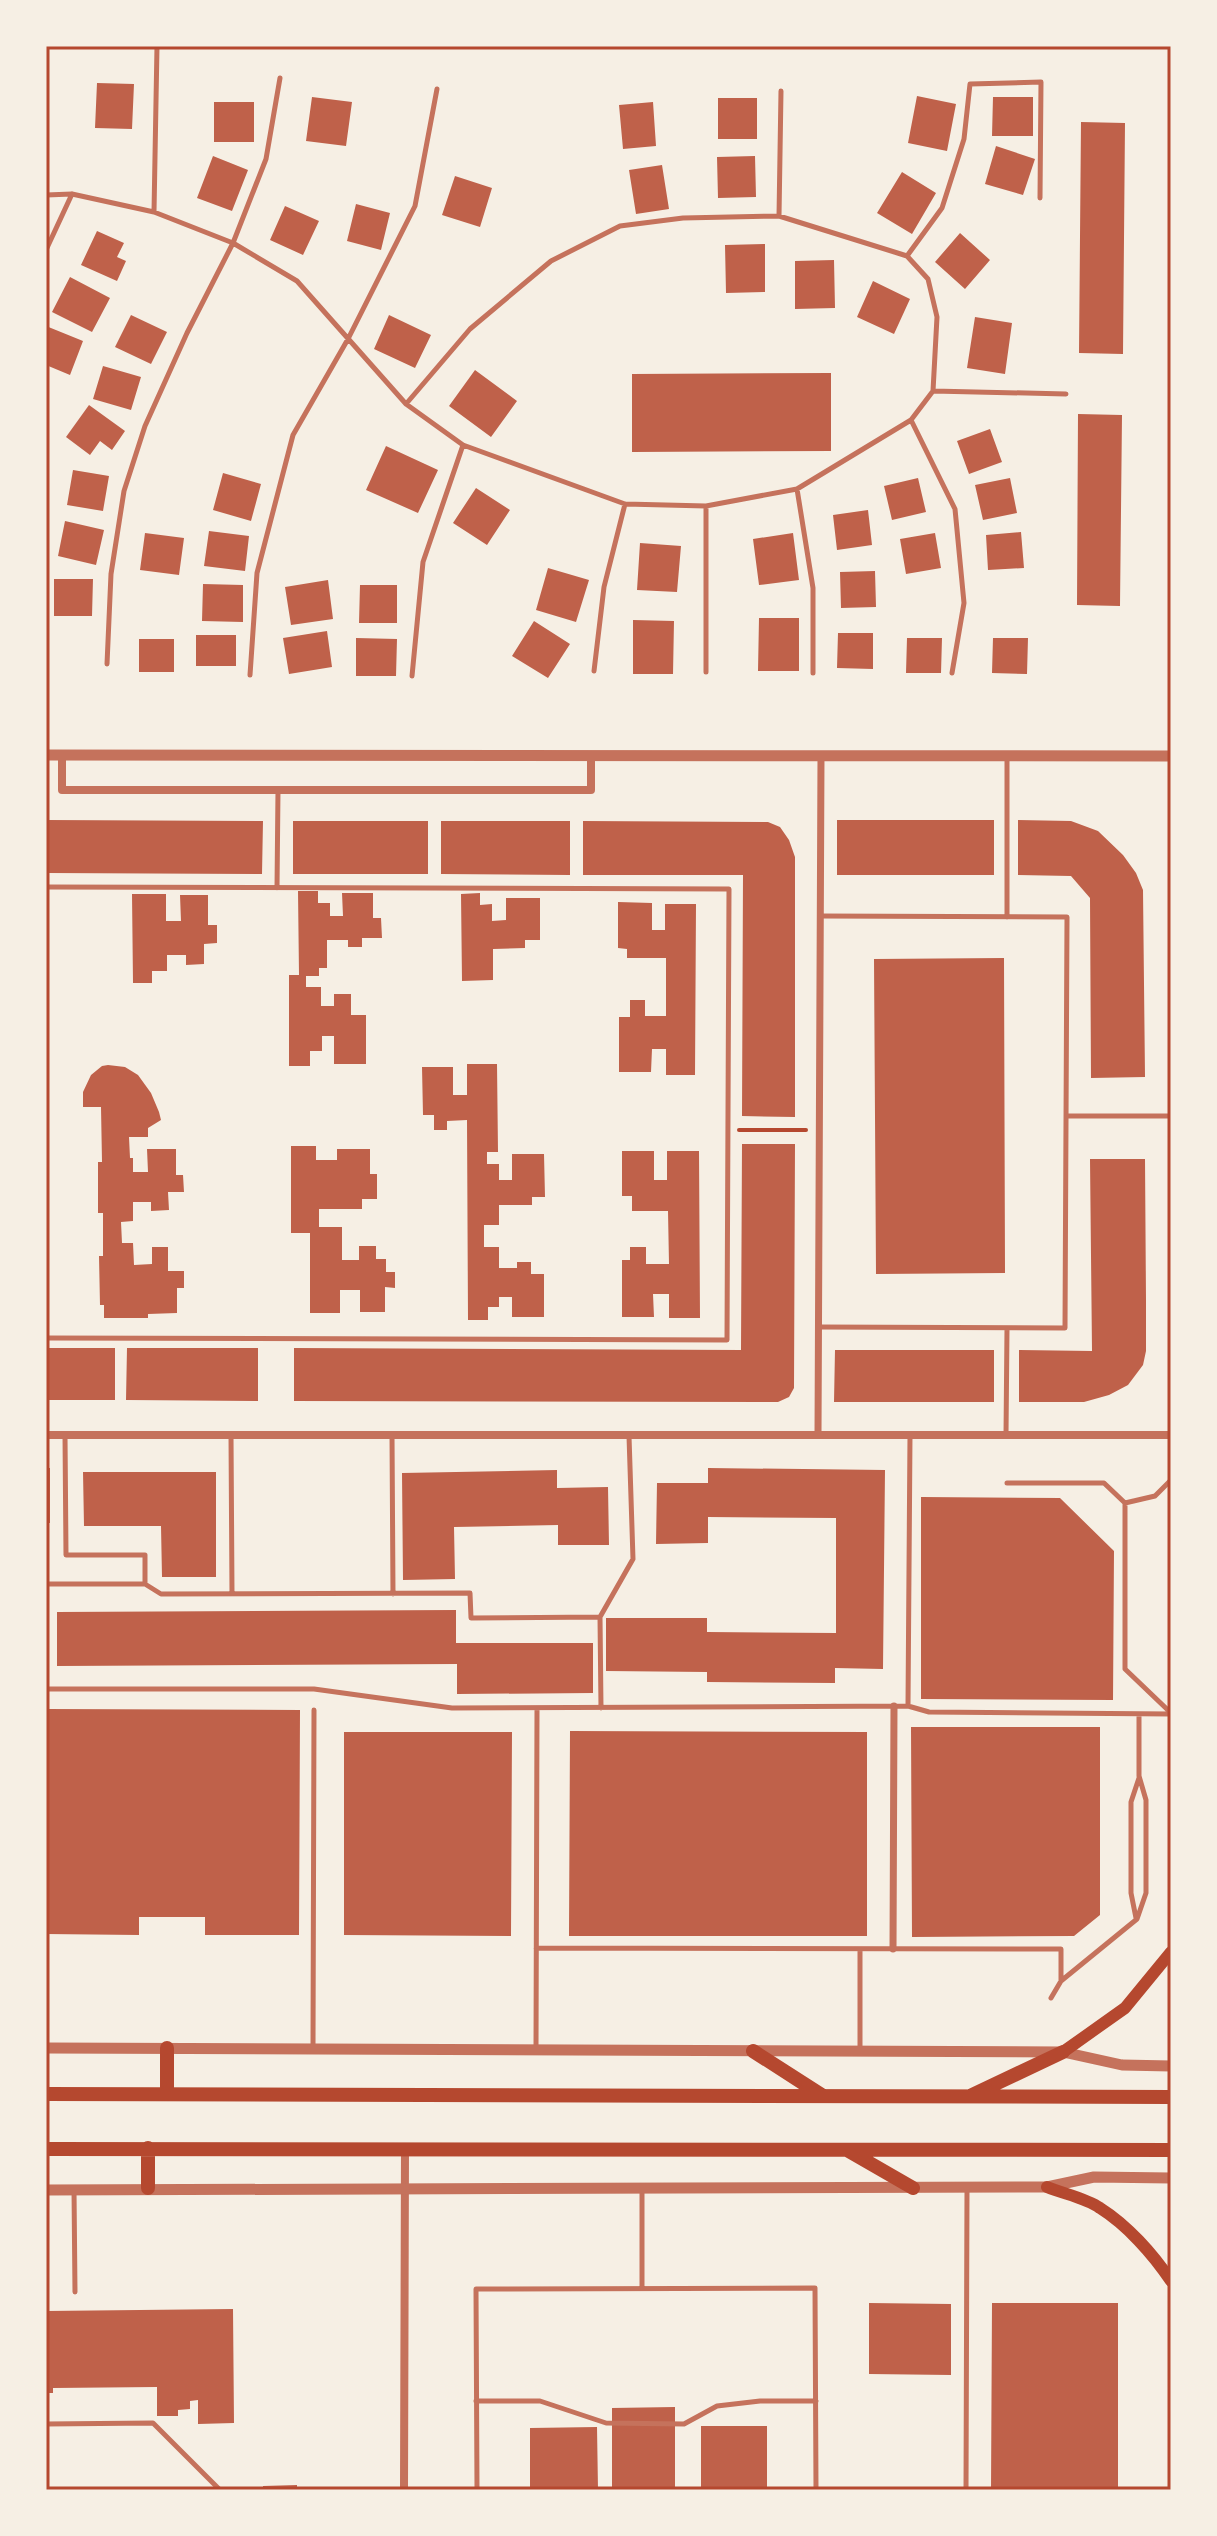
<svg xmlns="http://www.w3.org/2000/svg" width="1217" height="2536" font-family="Manrope,sans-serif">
<rect width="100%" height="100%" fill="#f6efe4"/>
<!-- building -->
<path fill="#bf614a" d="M97 83 134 84 132 129 95 128Z
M917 96 956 104 947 151 908 143Z
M312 97 352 102 346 146 306 141Z
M993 97H1033V136H992Z
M718 98H757V139H718Z
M214 102H254V142H214Z
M653 102 656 146 623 149 619 105Z
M1081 122 1125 123 1123 354 1079 353Z
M996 146 1035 159 1023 195 985 184Z
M213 156 248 170 232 211 197 198Z
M755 156 756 197 718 198 717 157Z
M662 165 669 209 636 214 629 170Z
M902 172 936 193 912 234 877 213Z
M455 176 492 188 480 227 442 215Z
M356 204 390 213 381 250 347 241Z
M285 206 319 221 303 255 270 240Z
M97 231 124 243 117 257 126 261 117 281 81 265Z
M960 233 990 260 965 289 935 262Z
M765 244V292L726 293 725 245Z
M834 260 835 308 795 309V261Z
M70 277 110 298 92 332 52 312Z
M873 281 910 299 894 334 857 317Z
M131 315 167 332 151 364 115 347Z
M389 315 431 335 415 368 374 349Z
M975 317 1012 323 1005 374 967 368Z
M46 326 83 341 70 375 46 365Z
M103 366 141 377 131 410 93 399Z
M475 370 517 401 491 437 449 406Z
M831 373V451L632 452V374Z
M89 405 125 431 112 450 100 441 90 455 66 437Z
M1078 414 1122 415 1120 606 1077 605Z
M990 429 1002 462 969 474 957 441Z
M386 446 438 470 418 513 366 490Z
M73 470 109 476 103 511 67 505Z
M223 473 261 484 251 521 213 510Z
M918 478 926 512 892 520 884 486Z
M1010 478 1017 513 983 520 975 485Z
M476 488 510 510 487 545 453 523Z
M868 510 872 545 837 550 833 515Z
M65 521 104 530 96 565 58 556Z
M209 531 249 536 245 571 204 566Z
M1021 532 1024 568 988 570 986 535Z
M145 533 184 538 179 575 140 570Z
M793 533 799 580 759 585 753 539Z
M935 533 941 568 906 574 900 539Z
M640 543 681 546 677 592 637 590Z
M548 568 589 580 576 622 536 610Z
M875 571 876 607 841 608 840 572Z
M54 579H93L92 616H54Z
M328 580 333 619 291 625 285 587Z
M203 584 243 585V622L202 621Z
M360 585H397V623H359Z
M759 618H799V671H758Z
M633 620 674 621 673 674H633Z
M534 621 570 644 548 678 512 656Z
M327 631 332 667 289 674 283 638Z
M838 633H873V669L837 668Z
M196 635H236V666H196Z
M356 638 397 639 396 676H356Z
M907 638H942L941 673H906Z
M993 638H1028L1027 674 992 673Z
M139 639H174V672H139Z
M46 820 263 821 262 874 46 873Z
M837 820H994V875H837Z
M1018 820 1071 821 1098 831 1123 855 1136 873 1143 890 1145 1077 1091 1078 1090 898 1071 876 1018 875Z
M293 821H428V874H293Z
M441 821H570V875L441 874Z
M583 821 768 822 780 827 789 840 795 857V1117L742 1116 743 875H583Z
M298 891H318V903H330V916H343L342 893H373V918H381L382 938H362V947H348V940H327V968H319V976H306V987H321V1006H334V994H351V1015H366V1064H334V1036H322V1051H310V1066H289V975H299Z
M480 893V905L492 904V921L506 920V898H540V940H525V948L493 949V980L462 981 461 894Z
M132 894H166V921H181L180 895H208V925H217V943L204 944V964L186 965V955H167V971H152V983H133Z
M618 902 652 903V930H665V904H696L695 1075H666V1049H652L651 1072H619V1017H630V1000H645V1016H666V958H627V949L618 948Z
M1004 958 1005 1273 876 1274 874 959Z
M467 1064H497L498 1152H487V1164H499V1180H512V1154H544L545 1197H532V1205H499V1225H484V1247H499V1268H517V1262H531V1274H544V1317H512V1297H499V1307H488V1320H468L467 1120 447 1121V1130H434V1115H423L422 1067H453V1095H467Z
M108 1065 125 1067 138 1075 151 1093 159 1112 161 1120 148 1128V1137H129L130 1158H133V1172H148L147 1149H176V1175H183L184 1192H168L169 1210 151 1211V1202H133V1221L121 1222 122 1243H133L134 1265 152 1264V1247H168V1271H184V1288H177V1313L148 1314V1318H104V1305H100L99 1256H103V1213H98V1162H102L101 1107H83V1092L91 1075 102 1066Z
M742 1144H795L794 1388 789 1397 778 1402 294 1401V1348L741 1350Z
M291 1146H316V1160H337V1149H370V1174H377V1199H362V1209H319V1227H342V1260H359V1246H376V1259H386V1272H395V1288L385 1287V1312H360V1290H340V1313H310V1233H291Z
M622 1151H654V1180H667V1151H699L700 1318H669V1294H653L654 1317H622V1260H630V1247H646V1264H669L668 1211H632V1196H622Z
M1090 1159H1145L1146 1301V1351L1143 1365 1128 1385 1109 1395 1084 1402H1019V1350L1092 1351Z
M46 1348H115V1400H46Z
M127 1348H258V1401L126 1400Z
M835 1350H994V1402H834Z
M46 1468H50V1523H46Z
M708 1468 885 1470 883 1669 835 1668V1683L707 1682V1672L606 1671V1618H707V1632L836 1633V1518L708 1517V1543L656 1544 657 1483H708Z
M557 1470V1488L608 1487 609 1545H558V1525L454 1527 455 1579 403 1580 402 1473Z
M83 1472H216V1577H162L161 1526H84Z
M921 1497 1060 1498 1114 1551 1113 1700 921 1699Z
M456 1610V1643H593V1693L457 1694V1664L57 1666V1612Z
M46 1709 300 1710 299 1935H205V1917H139V1935L46 1934Z
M911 1727H1100V1915L1074 1936 912 1937Z
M570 1731 867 1732V1936H569Z
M344 1732H512L511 1936 344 1935Z
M869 2303 951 2304V2375L869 2374Z
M992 2303H1118V2490H991Z
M233 2309 234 2423 198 2424V2400L190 2401V2409L178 2410V2416H157V2387L53 2388V2393H46V2311Z
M675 2407V2490H612V2408Z
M701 2426H767V2490H701Z
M597 2427 598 2490H530V2428Z
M297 2485V2490H263V2486Z"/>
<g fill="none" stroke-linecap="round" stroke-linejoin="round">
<!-- path -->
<path stroke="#b5482f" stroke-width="4" d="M739 1130H806"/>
<!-- service -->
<path stroke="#c5725c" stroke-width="5" d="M46 195 72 194 154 212 233 243 297 281 406 404 463 445 625 504 706 506 797 489 911 420 933 391 1066 394
M154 212 157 46
M779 216 781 91
M46 250 72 194
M907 256 942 208 964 139 970 84 1041 82 1040 198
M406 404 470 329 551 261 620 226 683 218 779 216 907 256 928 279 937 317 933 391
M911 420 955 509 964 603 952 673
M797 489 813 588V673
M706 506V672
M107 664 111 574 124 491 145 426 187 333 233 243 266 159 280 78
M594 671 604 587 625 504
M250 675 257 573 293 435 348 339 415 206 437 89
M412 676 423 562 463 445
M1007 758V917
M46 887 729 889 727 1340 46 1338
M277 888 278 790
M1066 1116H1171
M819 1327 1065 1328 1067 917 820 916
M65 1435 66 1555H145V1584
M231 1435 232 1594
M392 1435 393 1594
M1006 1435 1007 1328
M1007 1483H1104L1125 1503V1669L1171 1713
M1125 1503 1155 1496 1171 1480
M46 1584H145L161 1594 470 1593 471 1618 600 1617
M46 1689H314L452 1708 908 1706 929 1712 1171 1714
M908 1705 910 1435
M601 1708 600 1617 633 1559 629 1436
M1136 1918 1131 1893V1802L1139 1778
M536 1948 1061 1949V1981
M860 1949V2051
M1051 1998 1061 1981 1137 1919 1146 1893V1800L1139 1776V1714
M313 2049 314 1710
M536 2050 537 1708
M74 2189 75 2292
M642 2190V2288
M476 2401H540L606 2423 684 2424 717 2406 760 2401H816
M46 2424 153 2423 220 2490
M477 2490 476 2289 815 2288 816 2490
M966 2490 967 2188"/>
<!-- pedestrian -->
<path stroke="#c5725c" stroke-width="7" d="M818 1435 821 756
M893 1949 894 1706"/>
<!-- minor -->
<path stroke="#c5725c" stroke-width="8" d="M62 755V790H591V756
M46 1435H1171
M404 2490 405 2149"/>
<!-- tertiary -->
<path stroke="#c5725c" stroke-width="11" d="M46 755 1171 756
M46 2048 1063 2052 1122 2065 1171 2066
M46 2190 1047 2187 1094 2177 1171 2178"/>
<!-- secondary -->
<path stroke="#b5482f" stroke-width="12" d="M1063 2052 1125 2008 1171 1952
M1047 2187C1064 2194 1086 2198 1100 2208 1127 2225 1153 2254 1171 2281"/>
<!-- primary -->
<path stroke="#b5482f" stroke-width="14" d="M167 2048V2094
M753 2051 823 2096
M46 2094 1171 2097
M972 2095 1063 2052
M148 2148V2188
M46 2149 1171 2150
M847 2150 913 2188"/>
</g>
<!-- border -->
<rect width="1217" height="2536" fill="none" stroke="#f6efe4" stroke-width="96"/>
<rect x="48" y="48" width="1121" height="2440" fill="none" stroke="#b5482f" stroke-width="3"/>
</svg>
